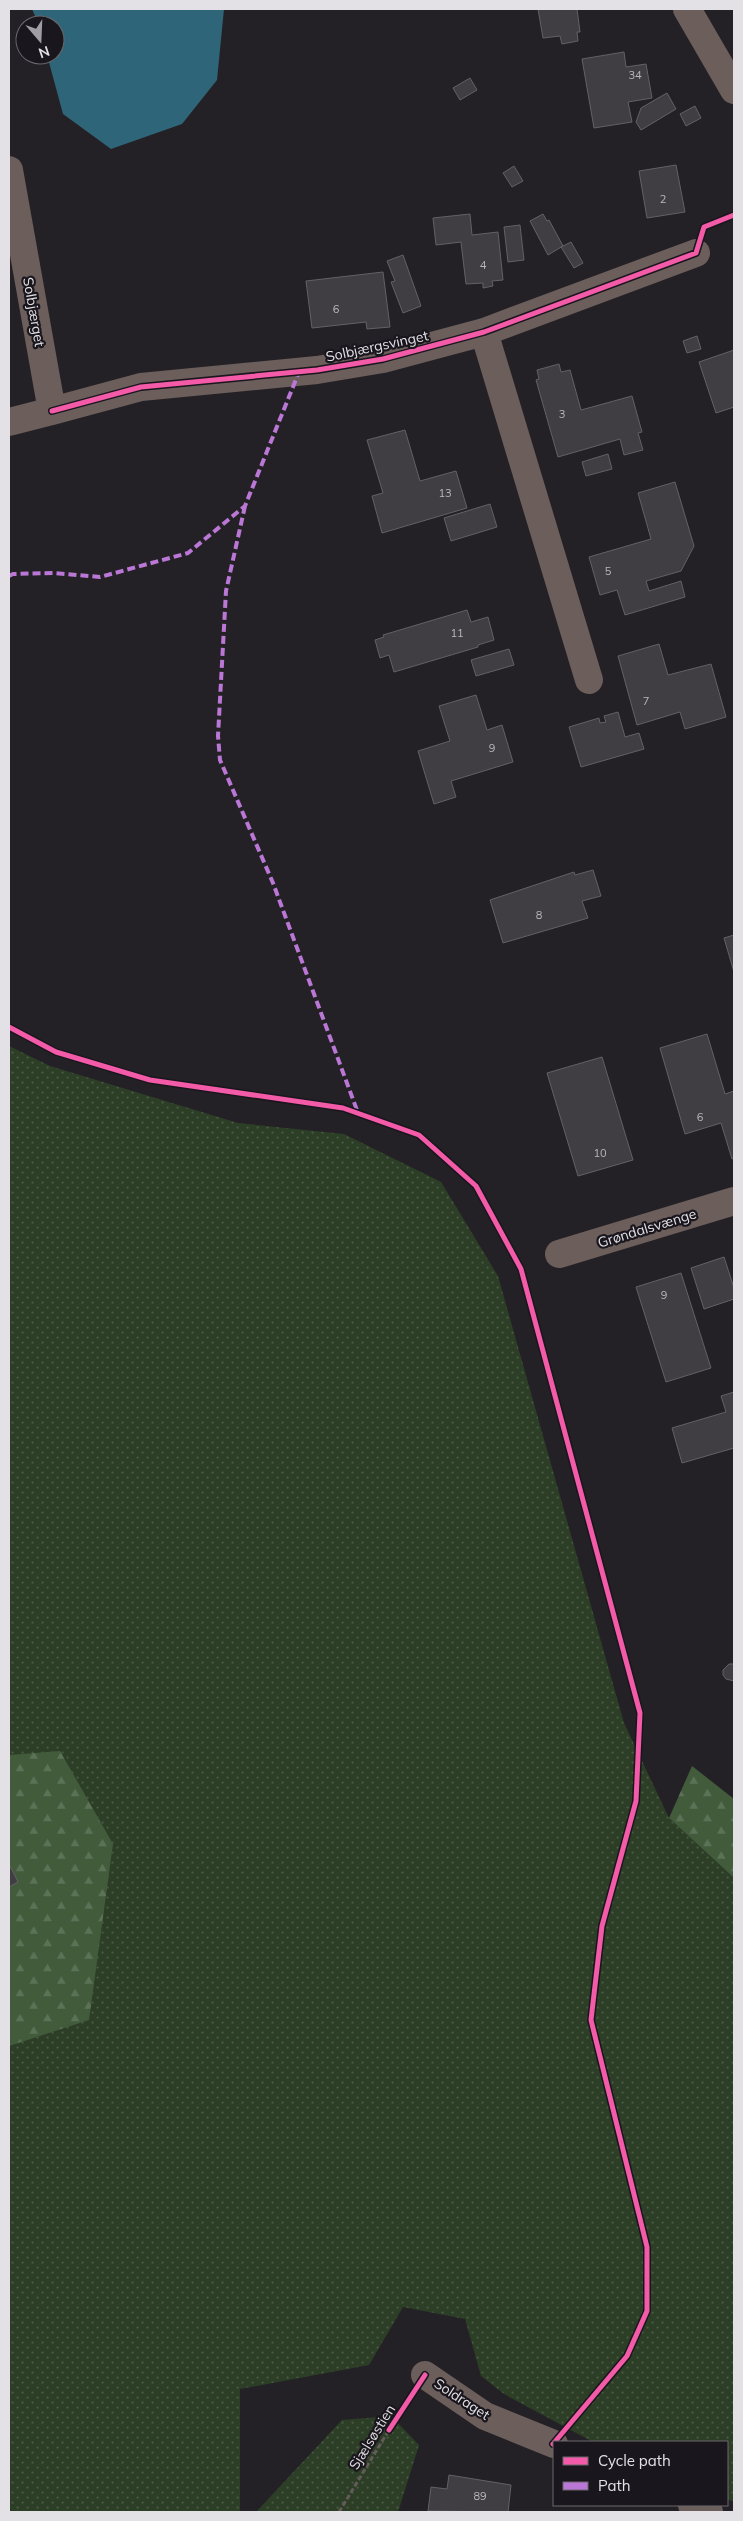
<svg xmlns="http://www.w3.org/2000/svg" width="743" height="2521" font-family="Mulish,sans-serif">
<defs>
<pattern id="grass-dots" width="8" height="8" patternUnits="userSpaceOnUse" patternTransform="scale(1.25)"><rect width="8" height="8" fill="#2c3e26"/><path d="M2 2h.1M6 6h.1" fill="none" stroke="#4a5a45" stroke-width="1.8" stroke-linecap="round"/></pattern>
<pattern id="forest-firs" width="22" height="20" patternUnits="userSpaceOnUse" patternTransform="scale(1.25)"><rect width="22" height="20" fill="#415b3b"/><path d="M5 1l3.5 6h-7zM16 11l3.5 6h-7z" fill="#5c7257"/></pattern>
</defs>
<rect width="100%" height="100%" fill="#242126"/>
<!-- grass -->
<path fill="url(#grass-dots)" d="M9 1046 50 1066 238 1123 344 1134 441 1182 498 1276 624 1723 669 1818 734 1878V2502L727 2499V2442H593L504 2394 481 2376 465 2319 403 2307 369 2365 240 2389V2512H9Z
M391 2416 419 2445 398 2512H256L342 2420Z"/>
<!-- forest -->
<path fill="url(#forest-firs)" d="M60 1751 113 1844 89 2020 9 2046V1755Z
M692 1766 734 1799V1878L669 1818Z"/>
<!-- water -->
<path fill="#2f6578" d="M32 9H224L217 80 182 124 111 149 63 114 47 55H55V25H39Z"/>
<!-- building -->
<path fill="#403e42" stroke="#646166" d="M538 9H577L580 32H577L578 41 562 44 560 36 543 38Z
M624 52 626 67 646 64 652 98 628 102 632 122 594 128 582 59Z
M470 78 477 90 460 100 453 88Z
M667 93 676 109 641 130 636 122 641 108Z
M695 106 701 118 686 126 680 114Z
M676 165 685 212 647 218 639 171Z
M514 166 523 181 512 187 503 173Z
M470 214 472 235 498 232 503 280 492 281 493 286 483 288V283L466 284 461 242 436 245 433 218Z
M543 214 547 221 549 220 563 246 548 255 530 221Z
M520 225 524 260 508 262 504 227Z
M571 242 583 263 574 268 561 247Z
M403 255 421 306 403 313 391 282 395 281 387 261Z
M383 272 390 327 367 329 366 322 312 328 306 281Z
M697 336 701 349 687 353 683 341Z
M734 350V407L716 413 699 362Z
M559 364 561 372 570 370 581 410 632 396 642 432 638 433 643 450 624 455 620 439 558 457 536 380 539 379 537 370Z
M405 430 420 481 456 471 467 508 382 533 372 496 383 493 367 440Z
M608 454 612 469 586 476 582 462Z
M675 482 694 546 681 571 646 581 649 591 681 581 685 597 625 615 617 590 600 595 589 557 651 539 638 493Z
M490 504 497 527 451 541 444 518Z
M467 610 471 622 488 617 494 640 478 645V647L394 672 389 655 380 658 375 640 384 637 383 635Z
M659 644 668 675 711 664 726 717 685 729 680 712 637 725 618 656Z
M509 649 514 665 476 676 471 660Z
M476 695 487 730 502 725 513 762 451 781 456 797 434 804 418 751 450 741 439 706Z
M618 712 625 737 639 733 644 749 581 767 569 727 599 718 600 723 606 722 604 716Z
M593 870 601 896 582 901 588 918 503 943 490 900 574 872 575 875Z
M734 935V972L724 938Z
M707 1034 725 1094 734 1091V1158L732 1159 721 1123 685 1134 660 1048Z
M602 1057 633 1160 578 1176 547 1073Z
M724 1257 734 1288V1299L704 1309 691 1268Z
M681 1273 711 1368 666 1382 636 1287Z
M734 1392V1448L682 1463 672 1428 726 1412 721 1396Z
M729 1664H734V1681L726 1679 723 1675V1670Z
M9 1864 18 1882 9 1887Z
M449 2475 511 2485 508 2512 428 2511 431 2487 447 2489Z"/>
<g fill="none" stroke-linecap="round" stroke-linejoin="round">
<!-- path -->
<path stroke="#635b59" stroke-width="3" stroke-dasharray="5 2.5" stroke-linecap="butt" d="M339 2512 389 2430"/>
<!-- street -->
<path stroke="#6b5e5b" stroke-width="28" d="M687 9 734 90
M9 170 52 411 9 422
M484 332 589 680
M52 411 141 387 317 370 383 359 484 332 696 253
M559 1254 734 1201
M425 2375 485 2416 554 2444
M692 2505 709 2512"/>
<!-- quiet -->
<path stroke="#ba77d6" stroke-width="4" stroke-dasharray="8 4" stroke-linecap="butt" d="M245 506 226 591 218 736 220 760 273 883 358 1113
M9 576 13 574 53 573 100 577 188 553 245 506 299 372"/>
<defs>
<path id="cycleway" d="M52 411 141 387 317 370 383 359 484 332 696 253 704 227 734 215
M9 1027 56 1052 150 1080 343 1108 419 1135 476 1186 521 1269 640 1713 636 1801 602 1926 591 2020 647 2247V2311L627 2356 553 2444
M389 2430 425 2375"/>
</defs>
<!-- cycleway casing -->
<use href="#cycleway" stroke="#1a161d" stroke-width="8"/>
<!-- cycleway -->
<use href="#cycleway" stroke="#f35aa7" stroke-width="5"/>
</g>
<g text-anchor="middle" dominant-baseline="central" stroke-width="4.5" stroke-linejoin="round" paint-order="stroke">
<!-- number labels -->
<g font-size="11" fill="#bab8bc">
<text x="635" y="75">34</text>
<text x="663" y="199">2</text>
<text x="483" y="265">4</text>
<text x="336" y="309">6</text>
<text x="562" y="414">3</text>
<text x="445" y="493">13</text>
<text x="608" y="571">5</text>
<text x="457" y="633">11</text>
<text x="646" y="701">7</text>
<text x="492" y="748">9</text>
<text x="539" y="915">8</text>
<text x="700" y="1117">6</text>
<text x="600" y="1153">10</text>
<text x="664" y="1295">9</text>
<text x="480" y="2496">89</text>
</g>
<!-- street labels -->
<g font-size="14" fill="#e3e1e5" stroke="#1a161d">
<text transform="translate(34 312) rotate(80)">Solbjærget</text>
<text transform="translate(377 346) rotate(-12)">Solbjærgsvinget</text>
<text transform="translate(647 1228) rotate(-17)">Grøndalsvænge</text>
<text transform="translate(462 2399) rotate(33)">Soldraget</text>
<text transform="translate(372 2437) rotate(-58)">Sjælsøstien</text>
</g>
</g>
<!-- border -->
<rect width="743" height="2521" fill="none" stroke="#e3e1e5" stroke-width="20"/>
<!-- legend -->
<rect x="553" y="2441" width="175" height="65" fill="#1a161d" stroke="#6a676d"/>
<rect x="563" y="2457" width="25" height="8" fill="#f35aa7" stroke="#6a676d"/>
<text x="598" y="2466" font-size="15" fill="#e3e1e5">Cycle path</text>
<rect x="563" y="2482" width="25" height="8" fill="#ba77d6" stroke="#6a676d"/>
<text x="598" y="2491" font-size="15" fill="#e3e1e5">Path</text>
<!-- north arrow -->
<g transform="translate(40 40) rotate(161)"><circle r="24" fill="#1a161d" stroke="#6a676d"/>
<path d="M0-4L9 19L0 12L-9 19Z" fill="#a09ea2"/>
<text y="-8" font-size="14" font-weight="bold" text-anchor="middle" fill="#e3e1e5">N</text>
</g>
</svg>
